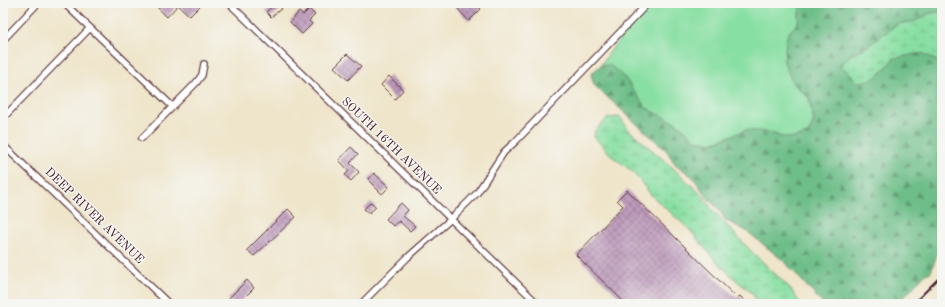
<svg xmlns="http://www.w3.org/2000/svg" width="945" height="307" font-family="'Old Standard TT',serif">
<defs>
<pattern id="forest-firs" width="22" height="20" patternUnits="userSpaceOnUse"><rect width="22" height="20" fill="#6ebe89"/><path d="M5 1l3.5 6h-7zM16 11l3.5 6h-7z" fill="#5c9a70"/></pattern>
<pattern id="wetland-marsh" width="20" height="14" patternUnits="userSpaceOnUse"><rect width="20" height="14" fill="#88dfa3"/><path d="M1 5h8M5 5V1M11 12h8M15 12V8" fill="none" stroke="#77bf8c"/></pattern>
<pattern id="building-cross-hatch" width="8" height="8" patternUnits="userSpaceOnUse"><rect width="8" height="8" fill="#bb98ba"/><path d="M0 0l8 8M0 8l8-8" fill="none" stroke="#9a7b97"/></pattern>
</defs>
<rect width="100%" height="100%" fill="#f6f6f2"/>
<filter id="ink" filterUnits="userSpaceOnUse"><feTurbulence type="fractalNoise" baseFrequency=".025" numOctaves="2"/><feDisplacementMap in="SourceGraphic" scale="8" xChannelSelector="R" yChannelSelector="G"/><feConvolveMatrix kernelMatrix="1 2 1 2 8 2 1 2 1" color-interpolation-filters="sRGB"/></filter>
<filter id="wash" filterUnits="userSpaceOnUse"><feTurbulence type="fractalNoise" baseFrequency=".012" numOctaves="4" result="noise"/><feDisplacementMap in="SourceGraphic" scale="16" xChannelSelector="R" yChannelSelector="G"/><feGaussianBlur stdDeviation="0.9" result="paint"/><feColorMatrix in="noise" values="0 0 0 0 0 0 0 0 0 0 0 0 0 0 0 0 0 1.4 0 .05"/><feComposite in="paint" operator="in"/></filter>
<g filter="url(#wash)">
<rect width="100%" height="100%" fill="#efe5cb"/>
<!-- grass -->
<path fill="#88dfa3" stroke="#697f67" d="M653 3H802L800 7 798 23 790 31 792 82 809 98 814 121 808 134 794 138 781 137 769 132 727 137 712 143 695 140 678 124 646 108 610 65 600 66 620 38Z"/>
<!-- forest -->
<path fill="url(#forest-firs)" stroke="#5c6e5a" d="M802 3H942V12L931 13 913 22 897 24 865 48 852 54 881 74 894 58 923 53 939 62 942 66V251L936 257 931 272 925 274 898 304H823L785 262 748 232 739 227 725 220 719 209 708 199 693 177 675 164 667 151 594 85 591 74 600 66 610 65 625 78 646 108 678 124 695 140 712 143 746 130 769 132 782 137 794 138 808 134 814 121 809 98 792 82 784 62 786 39 790 31 798 23 800 7Z"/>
<!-- wetland -->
<path fill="url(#wetland-marsh)" stroke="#697f67" d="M942 12V66L939 62 923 53 894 58C879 75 879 80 856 82L851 74 840 65 852 54 865 48 897 24 913 22 931 13Z
M620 117 629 130 673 168 703 196 711 208 749 249 788 286 801 304H763L755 298 752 293 736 280 715 260 689 229 652 196 632 171 613 157 594 137 595 130 608 118Z"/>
<g id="blocks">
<!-- building -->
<path fill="url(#building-cross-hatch)" d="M159 3H161L164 6 166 3H203L190 16 178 5 167 17 156 6Z
M276 3H278L282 8 271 17 266 12Z
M458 3H474L481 9 469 21 455 6Z
M309 9 315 15 309 21 312 24 302 34 290 22 299 12 303 15Z
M347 54 361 66 348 80 334 67Z
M389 76 403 90 395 99 381 85Z
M351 147 358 154 350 163 359 172 351 181 345 175 349 171 339 160Z
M374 173 389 187 382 194 368 180Z
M627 190 737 298 740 296 745 301 743 304H626L576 255 623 206 617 200Z
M371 202 376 207 369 213 364 209Z
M401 203 408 210 403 216 415 226 410 231 399 221 393 226 386 219Z
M288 209 296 217 254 256 247 250Z
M247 280 254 288 238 304H233L228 299Z"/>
</g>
</g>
<g filter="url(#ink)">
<use href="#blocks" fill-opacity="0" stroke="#633d43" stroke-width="1"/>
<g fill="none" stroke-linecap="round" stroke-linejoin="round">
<defs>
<path id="minor" d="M64 3 173 107
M229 3 538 304
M3 40 38 3
M3 118 90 28
M142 138 196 83 202 75 204 64
M3 145 169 304
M361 304 407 258 451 219 477 193 504 152 516 141 648 3"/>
</defs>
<!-- minor casing -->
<use href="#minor" stroke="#633d43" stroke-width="8"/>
<!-- minor -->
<use href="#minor" stroke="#fff" stroke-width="5.5"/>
<!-- rail -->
<path stroke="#4a1f2b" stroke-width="2" d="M913 304 942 275"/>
</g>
</g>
<g text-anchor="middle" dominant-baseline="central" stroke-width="3" stroke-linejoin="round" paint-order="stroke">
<!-- street labels -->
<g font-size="12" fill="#4a1f2b" stroke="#f6f6f2">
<text transform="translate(391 146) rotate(44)">SOUTH 16TH AVENUE</text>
<text transform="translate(94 216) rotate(44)">DEEP RIVER AVENUE</text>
</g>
</g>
<!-- margin -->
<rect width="945" height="307" fill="none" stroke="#f6f6f2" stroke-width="16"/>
</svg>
